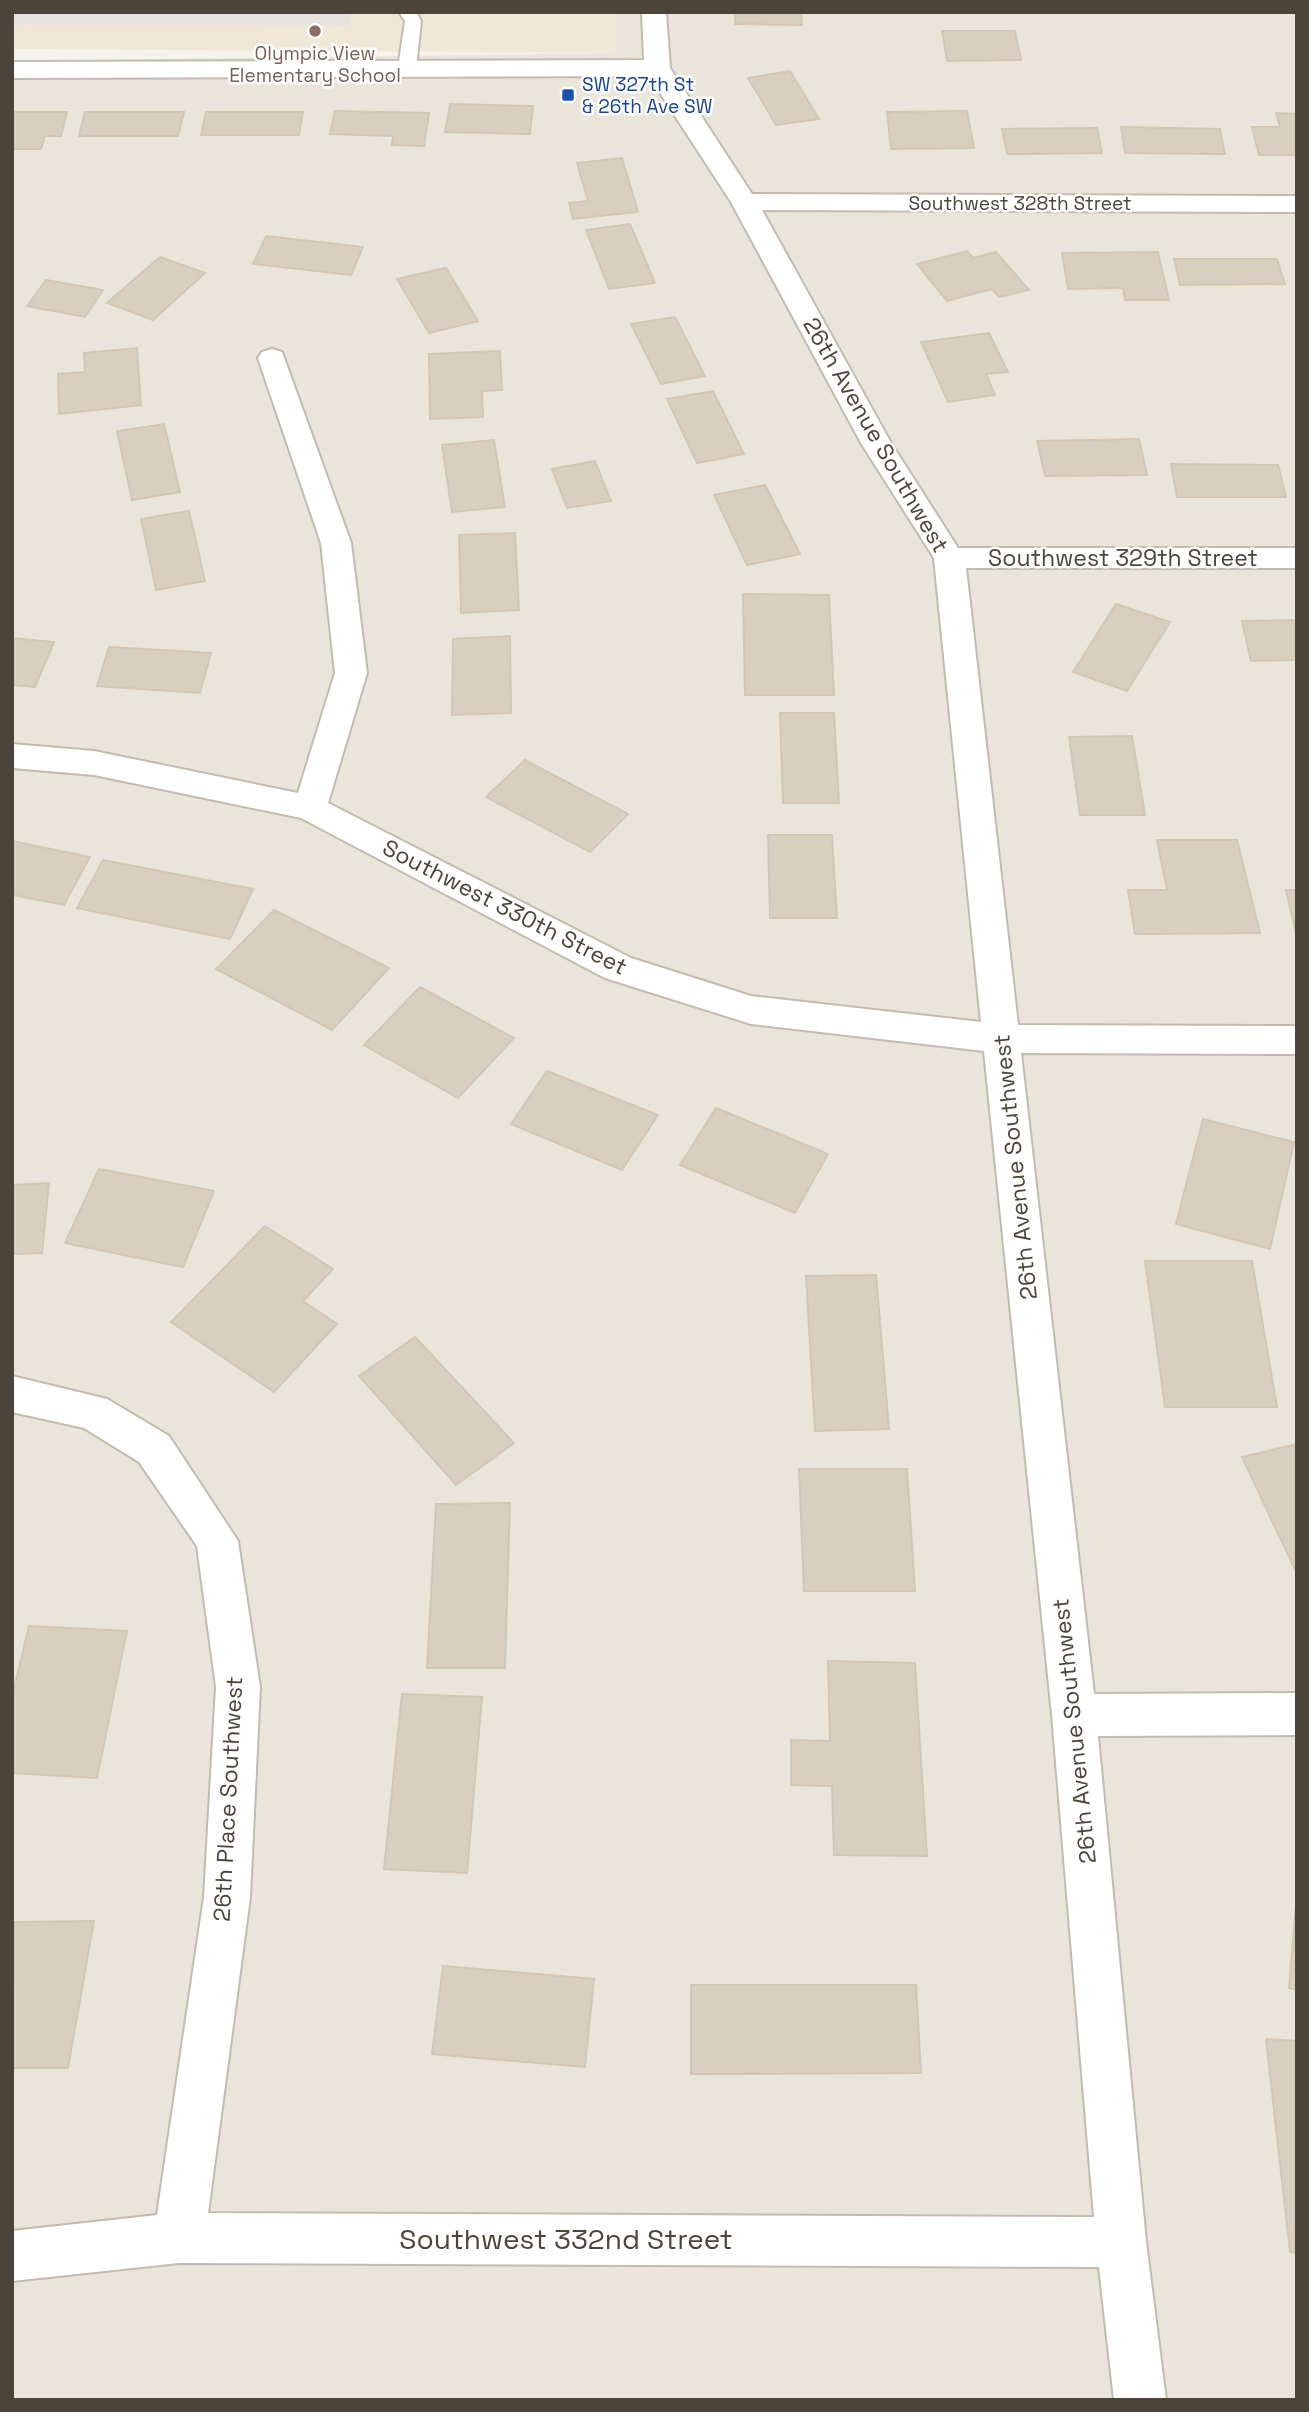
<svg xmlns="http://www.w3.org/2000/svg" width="1309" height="2412" font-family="'Space Grotesk',sans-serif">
<rect width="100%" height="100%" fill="#f6f3ec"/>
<!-- residential -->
<path fill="#eae5da" d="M617 12H1297V2400H12V61L617 53Z"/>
<!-- education -->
<path fill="#efe8d6" d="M12 12H617V53L12 49Z"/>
<!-- parking -->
<path fill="#e5e3e0" d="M13 12H351L349 25 12 24Z"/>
<!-- building -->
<path fill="#d8cfc1" stroke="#d3c7b4" stroke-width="2" d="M735 12H801L802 25 735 24Z
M942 31H1015L1021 60 947 61Z
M790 71 819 119 776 125 748 78Z
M450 104 533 106 530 134 445 132Z
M335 111 429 113 424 146 392 145 393 136 330 134Z
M967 111 974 148 891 149 887 112Z
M12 112H67L61 136H45L41 149H12Z
M85 112H184L178 136H79Z
M206 112H303L299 135H201Z
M1276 113 1297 114V155H1259L1252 127H1280Z
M1121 127 1220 129 1225 154 1125 153Z
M1097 128 1102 153 1007 154 1002 129Z
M622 158 638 212 573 219 569 203 588 201 577 163Z
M630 224 655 283 609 289 586 230Z
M266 236 363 247 351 275 253 264Z
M967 251 973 258 996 252 1029 290 999 297 992 289 947 301 917 264Z
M1158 252 1169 300H1125L1123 288 1068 289 1062 253Z
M160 257 205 273 153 320 107 303Z
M1174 259H1277L1285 284 1180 285Z
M446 268 478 321 429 333 397 279Z
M46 280 103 290 85 317 27 306Z
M675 317 705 376 661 384 631 324Z
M989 333 1008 372 986 374 995 395 948 402 921 342Z
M137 348 141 405 59 414 58 374 85 372 84 353Z
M500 351 502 390 482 391 483 417 430 419 429 354Z
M713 391 744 454 697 463 667 399Z
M164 424 180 492 132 500 117 431Z
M1139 439 1147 475 1045 476 1037 441Z
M494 440 505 507 452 512 442 445Z
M595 461 611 501 567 508 552 469Z
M1171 464 1278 465 1286 497H1177Z
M765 485 800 554 747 565 714 495Z
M189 511 205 581 156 590 141 519Z
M515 533 519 610 461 613 459 535Z
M743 594 829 595 834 695H745Z
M1116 604 1170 622 1127 691 1073 672Z
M1297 620V660L1251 661 1242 621Z
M510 636 511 713 452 715 453 639Z
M12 638 54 642 35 687 12 685Z
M109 647 211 653 200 693 97 686Z
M780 713H834L839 803H783Z
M1132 736 1145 815H1080L1069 737Z
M525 760 628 814 590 852 486 797Z
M768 835H832L837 918H770Z
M1157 840H1237L1260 933 1135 934 1128 890H1167Z
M12 841 90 857 64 905 12 895Z
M103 860 253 889 230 939 77 908Z
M1286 890H1297V934H1296Z
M274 910 389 968 332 1030 216 969Z
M420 987 514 1038 458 1098 364 1045Z
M547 1071 658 1115 622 1170 511 1124Z
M716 1108 828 1154 795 1213 680 1165Z
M1203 1119 1294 1142 1270 1249 1176 1224Z
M99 1169 214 1191 183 1267 65 1243Z
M49 1183 42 1253 12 1254V1185Z
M265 1226 333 1269 303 1301 337 1324 274 1392 171 1322Z
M1145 1261H1252L1277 1407H1165Z
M876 1275 889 1429 815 1431 806 1276Z
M415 1337 514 1443 456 1485 359 1376Z
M1297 1444V1574L1242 1457Z
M799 1469H907L915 1591H804Z
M510 1503 505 1668H427L436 1504Z
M29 1626 127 1631 97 1778 12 1773V1697Z
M828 1661 915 1663 927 1856 834 1855 832 1786 791 1785V1740L830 1741Z
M402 1694 482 1697 467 1873 384 1869Z
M1297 1892V1990L1289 1988Z
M94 1921 68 2068H12L14 1922Z
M443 1966 594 1979 585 2067 432 2054Z
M691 1985H916L921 2073 691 2074Z
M1266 2039 1297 2041V2253L1290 2252Z"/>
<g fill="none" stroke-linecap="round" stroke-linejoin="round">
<defs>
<path id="service" d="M399 12H416L421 21 416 68 407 73 398 68 405 21Z"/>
<path id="minor" d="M642 12H666L670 68 752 194 1297 196V212L762 210 891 443 958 548H1297V568H966L1018 1025 1297 1026V1054L1021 1053 1094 1694 1297 1693V1735L1098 1736 1146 2242 1166 2400H1114L1099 2267 179 2263 12 2281V2231L157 2215 204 1897 216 1687 197 1546 139 1462 84 1428 12 1412V1376L107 1399 169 1436 238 1541 260 1687 250 1897 208 2213 1094 2217 1052 1715 984 1051 751 1024 605 978 301 818 94 775 12 768V744L94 751 298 793 335 673 321 543 258 358 262 352 272 349 282 352 351 543 367 673 328 803 631 958 751 996 981 1022 934 558 861 443 731 202 649 76 12 78V62L644 60Z"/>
</defs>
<!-- service casing -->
<use href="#service" stroke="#c2bbae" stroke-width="4"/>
<!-- minor casing -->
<use href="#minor" stroke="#c2bbae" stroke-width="4"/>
<!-- service -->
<use href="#service" fill="#fff" fill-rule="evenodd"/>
<!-- minor -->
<use href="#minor" fill="#fff" fill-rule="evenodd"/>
</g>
<!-- markers -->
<circle fill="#8d6e63" stroke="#fff" stroke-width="2.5" cx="315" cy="31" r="7"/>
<rect fill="#1a4fb4" stroke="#fff" stroke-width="2.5" x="561" y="88" width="14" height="14" rx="3.5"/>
<g text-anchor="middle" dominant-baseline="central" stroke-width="5" stroke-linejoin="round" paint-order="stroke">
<!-- far-education labels -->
<g font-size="19" fill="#785e54" stroke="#fff">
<text x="315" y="53">Olympic View<tspan x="315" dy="22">Elementary School</tspan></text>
</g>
<!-- far-transit labels -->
<g font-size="19" fill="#164399" stroke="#fff" text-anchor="start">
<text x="582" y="84">SW 327th St<tspan x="582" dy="22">&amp; 26th Ave SW</tspan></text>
</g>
<!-- far-street labels -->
<g font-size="19" fill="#4b4439" stroke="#fff">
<text x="1020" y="203">Southwest 328th Street</text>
</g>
<!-- street labels -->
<g font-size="23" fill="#4b4439" stroke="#fff">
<text transform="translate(876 435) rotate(60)">26th Avenue Southwest</text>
<text x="1123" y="558">Southwest 329th Street</text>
<text transform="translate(505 907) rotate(27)">Southwest 330th Street</text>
<text transform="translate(1015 1167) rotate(-96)">26th Avenue Southwest</text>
<text transform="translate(1074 1731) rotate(-96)">26th Avenue Southwest</text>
<text transform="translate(228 1799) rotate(-87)">26th Place Southwest</text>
</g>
<!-- near-street labels -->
<g font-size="28" fill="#4b4439" stroke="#fff">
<text x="566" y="2239">Southwest 332nd Street</text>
</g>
</g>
<!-- border -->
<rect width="1309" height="2412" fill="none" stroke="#4b4439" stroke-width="28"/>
</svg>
